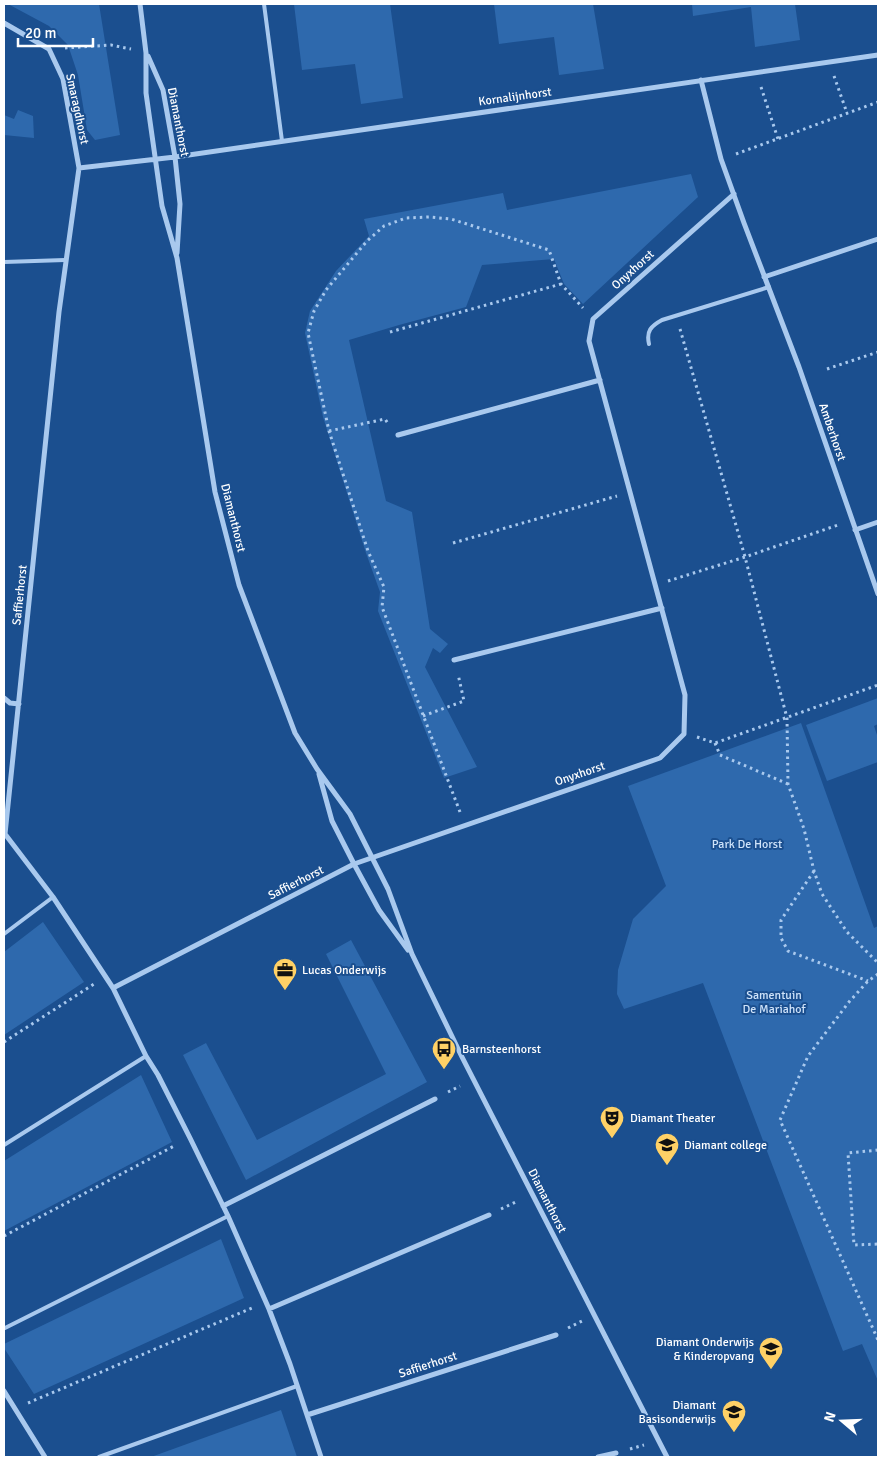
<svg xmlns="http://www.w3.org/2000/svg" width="882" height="1461" font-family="Signika,sans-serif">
<rect width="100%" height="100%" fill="#1b4f8f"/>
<!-- green -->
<path fill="#2e69ad" d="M8 4H99L120 135 95 140 87 130 78 75 68 45 49 26Z
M294 4H390L403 98 361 104 355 64 302 70Z
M494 4H593L604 69 559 75 554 37 499 44Z
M692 4H795L800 40 755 47 751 7 693 16Z
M18 110 33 116 34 138 4 135V115L14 119Z
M691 174 698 197 583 304 564 284 554 259 482 265 466 307 399 325 349 340 386 501 412 512 430 629 448 644 440 653 433 648 425 667 477 767 444 778 378 611 380 592 366 553 323 417 305 333 310 311 336 271 369 236 364 219 503 193 507 210Z
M878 698V724L874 726 878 738V762L827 781 806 725Z
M801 723 874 928 878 926V1381L862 1344 843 1351 703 983 624 1009 617 994 618 970 633 919 666 886 628 786Z
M43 922 84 982 4 1035V952Z
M351 940 427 1082 246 1180 183 1055 206 1043 257 1140 386 1074 326 954Z
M141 1075 172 1142 4 1231V1161Z
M221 1239 244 1298 34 1394 4 1348V1344Z
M281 1410 297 1457H151Z"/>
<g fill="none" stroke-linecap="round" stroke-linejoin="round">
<!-- path -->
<path stroke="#a9c9ee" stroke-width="3" stroke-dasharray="2.5 4" stroke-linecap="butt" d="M65 48 111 45 131 49
M834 76 847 113
M761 87 778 139
M736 154 878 102
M680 329 745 557 787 718 788 784 804 829 814 871 822 894 847 932 878 963
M390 332 561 284
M827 369 878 352
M329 431 385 419 389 425
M453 543 617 496
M668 581 745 557 838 525
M423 716 464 701 458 674
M697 737 715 743 878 685
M715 743 720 755 788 784
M460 812 382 607 384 587 368 551 329 431 308 333 314 311 326 290 367 241 384 226 406 218 429 217 451 219 549 250 561 284 583 308
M814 871 781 920V938L788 951 868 981
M878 974 868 981 849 1002 808 1056 780 1120 878 1340
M4 1042 94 984
M448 1092 460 1086
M878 1150 848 1153 854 1245 878 1244
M501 1209 518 1201
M4 1236 176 1145
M568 1328 582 1321
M28 1403 252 1308
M630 1449 644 1445"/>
<!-- service -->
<path stroke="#a9c9ee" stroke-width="4" d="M264 4 282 141
M4 262 65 260
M649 344C646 331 651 326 662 320L769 287
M4 934 53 897
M4 1145 146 1056
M5 1328 228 1216
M99 1457 297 1386"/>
<!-- minor -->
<path stroke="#a9c9ee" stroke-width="5" d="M140 4 146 53V93L162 206 177 258 215 492 239 585 295 733 317 769 350 814 388 889 412 954 462 1057 667 1457
M4 23 49 49 63 79 79 168
M148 56 163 90 175 157 180 204 177 253
M701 80 721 159 744 223 799 367 878 594
M764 277 878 239
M398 435 600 380
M855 530 878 522
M454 660 662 608
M4 698 10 703 19 704
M319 774 332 821 354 864 379 910 408 950
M113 988 354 864 660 758 684 734 685 695 589 341 593 319 734 194
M223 1206 435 1099
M269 1309 489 1215
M4 1391 45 1457
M307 1415 556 1335
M321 1457 290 1364 269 1309 228 1216 190 1138 158 1075 146 1056 113 988 53 897 5 834 59 312 79 168 175 157 878 55
M598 1457 616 1453"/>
</g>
<!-- icons -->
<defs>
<symbol id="office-pin" viewBox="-11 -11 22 30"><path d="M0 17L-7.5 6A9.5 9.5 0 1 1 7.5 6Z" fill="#ffd166" stroke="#1b4f8f"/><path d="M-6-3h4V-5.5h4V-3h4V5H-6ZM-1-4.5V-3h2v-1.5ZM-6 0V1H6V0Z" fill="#111"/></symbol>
<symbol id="bus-pin" viewBox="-11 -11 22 30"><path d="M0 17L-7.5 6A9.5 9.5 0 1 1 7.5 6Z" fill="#ffd166" stroke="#1b4f8f"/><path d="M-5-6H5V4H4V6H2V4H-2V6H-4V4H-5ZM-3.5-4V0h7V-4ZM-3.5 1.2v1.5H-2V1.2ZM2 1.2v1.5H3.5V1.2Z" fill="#111"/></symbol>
<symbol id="theatre-pin" viewBox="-11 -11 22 30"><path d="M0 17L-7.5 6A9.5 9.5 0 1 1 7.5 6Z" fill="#ffd166" stroke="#1b4f8f"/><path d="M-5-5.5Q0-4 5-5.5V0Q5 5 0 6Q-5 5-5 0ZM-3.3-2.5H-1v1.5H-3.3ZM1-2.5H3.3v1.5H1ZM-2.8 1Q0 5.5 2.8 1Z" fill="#111"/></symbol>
<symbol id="school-pin" viewBox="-11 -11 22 30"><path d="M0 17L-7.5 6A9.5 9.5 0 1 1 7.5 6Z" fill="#ffd166" stroke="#1b4f8f"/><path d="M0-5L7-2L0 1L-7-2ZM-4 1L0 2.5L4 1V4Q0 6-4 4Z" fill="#111"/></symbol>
</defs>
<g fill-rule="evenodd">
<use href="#office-pin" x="271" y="956" width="28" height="38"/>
<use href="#bus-pin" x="430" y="1035" width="28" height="38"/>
<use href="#theatre-pin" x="598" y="1104" width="28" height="38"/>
<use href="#school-pin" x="653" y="1131" width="28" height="38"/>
<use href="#school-pin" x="757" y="1335" width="28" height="38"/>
<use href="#school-pin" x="720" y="1398" width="28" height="38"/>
</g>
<g text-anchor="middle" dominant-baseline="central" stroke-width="4" stroke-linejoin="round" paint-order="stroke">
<!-- street labels -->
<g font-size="12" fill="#fff" stroke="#1b4f8f">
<text transform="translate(515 97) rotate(-8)">Kornalijnhorst</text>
<text transform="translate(77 109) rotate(78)">Smaragdhorst</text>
<text transform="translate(178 122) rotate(79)">Diamanthorst</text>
<text transform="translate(633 270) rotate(-42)">Onyxhorst</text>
<text transform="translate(832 432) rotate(71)">Amberhorst</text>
<text transform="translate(233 518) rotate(76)">Diamanthorst</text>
<text transform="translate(20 595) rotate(-84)">Saffierhorst</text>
<text transform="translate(580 774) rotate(-19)">Onyxhorst</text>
<text transform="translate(296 883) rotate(-27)">Saffierhorst</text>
<text transform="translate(547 1201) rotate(63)">Diamanthorst</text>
<text transform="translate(428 1365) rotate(-18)">Saffierhorst</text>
</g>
<!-- park labels -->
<g font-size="12" fill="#cfe3fa" stroke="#1b4f8f">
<text x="747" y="844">Park De Horst</text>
<text x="774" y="995">Samentuin<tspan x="774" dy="14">De Mariahof</tspan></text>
</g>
<!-- poi labels -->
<g font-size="12" fill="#fff" stroke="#1b4f8f" text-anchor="start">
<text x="302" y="970">Lucas Onderwijs</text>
<text x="462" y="1049">Barnsteenhorst</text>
<text x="630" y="1118">Diamant Theater</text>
<text x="684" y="1145">Diamant college</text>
<text x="754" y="1342" text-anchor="end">Diamant Onderwijs<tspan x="754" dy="14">&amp; Kinderopvang</tspan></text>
<text x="716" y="1405" text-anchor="end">Diamant<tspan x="716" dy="14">Basisonderwijs</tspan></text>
</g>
</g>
<!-- border -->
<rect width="882" height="1461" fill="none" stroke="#ffffff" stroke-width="10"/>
<!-- north arrow -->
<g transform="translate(842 1421) rotate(289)" stroke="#1b4f8f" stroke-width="4" paint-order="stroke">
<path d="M0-4L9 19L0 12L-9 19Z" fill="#ffffff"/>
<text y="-8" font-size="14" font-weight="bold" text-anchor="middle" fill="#ffffff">N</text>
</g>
<!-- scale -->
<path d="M18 38v8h75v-8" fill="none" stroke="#ffffff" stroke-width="2.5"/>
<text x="25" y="38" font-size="15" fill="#ffffff" stroke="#1b4f8f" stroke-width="4" paint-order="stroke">20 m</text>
</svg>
